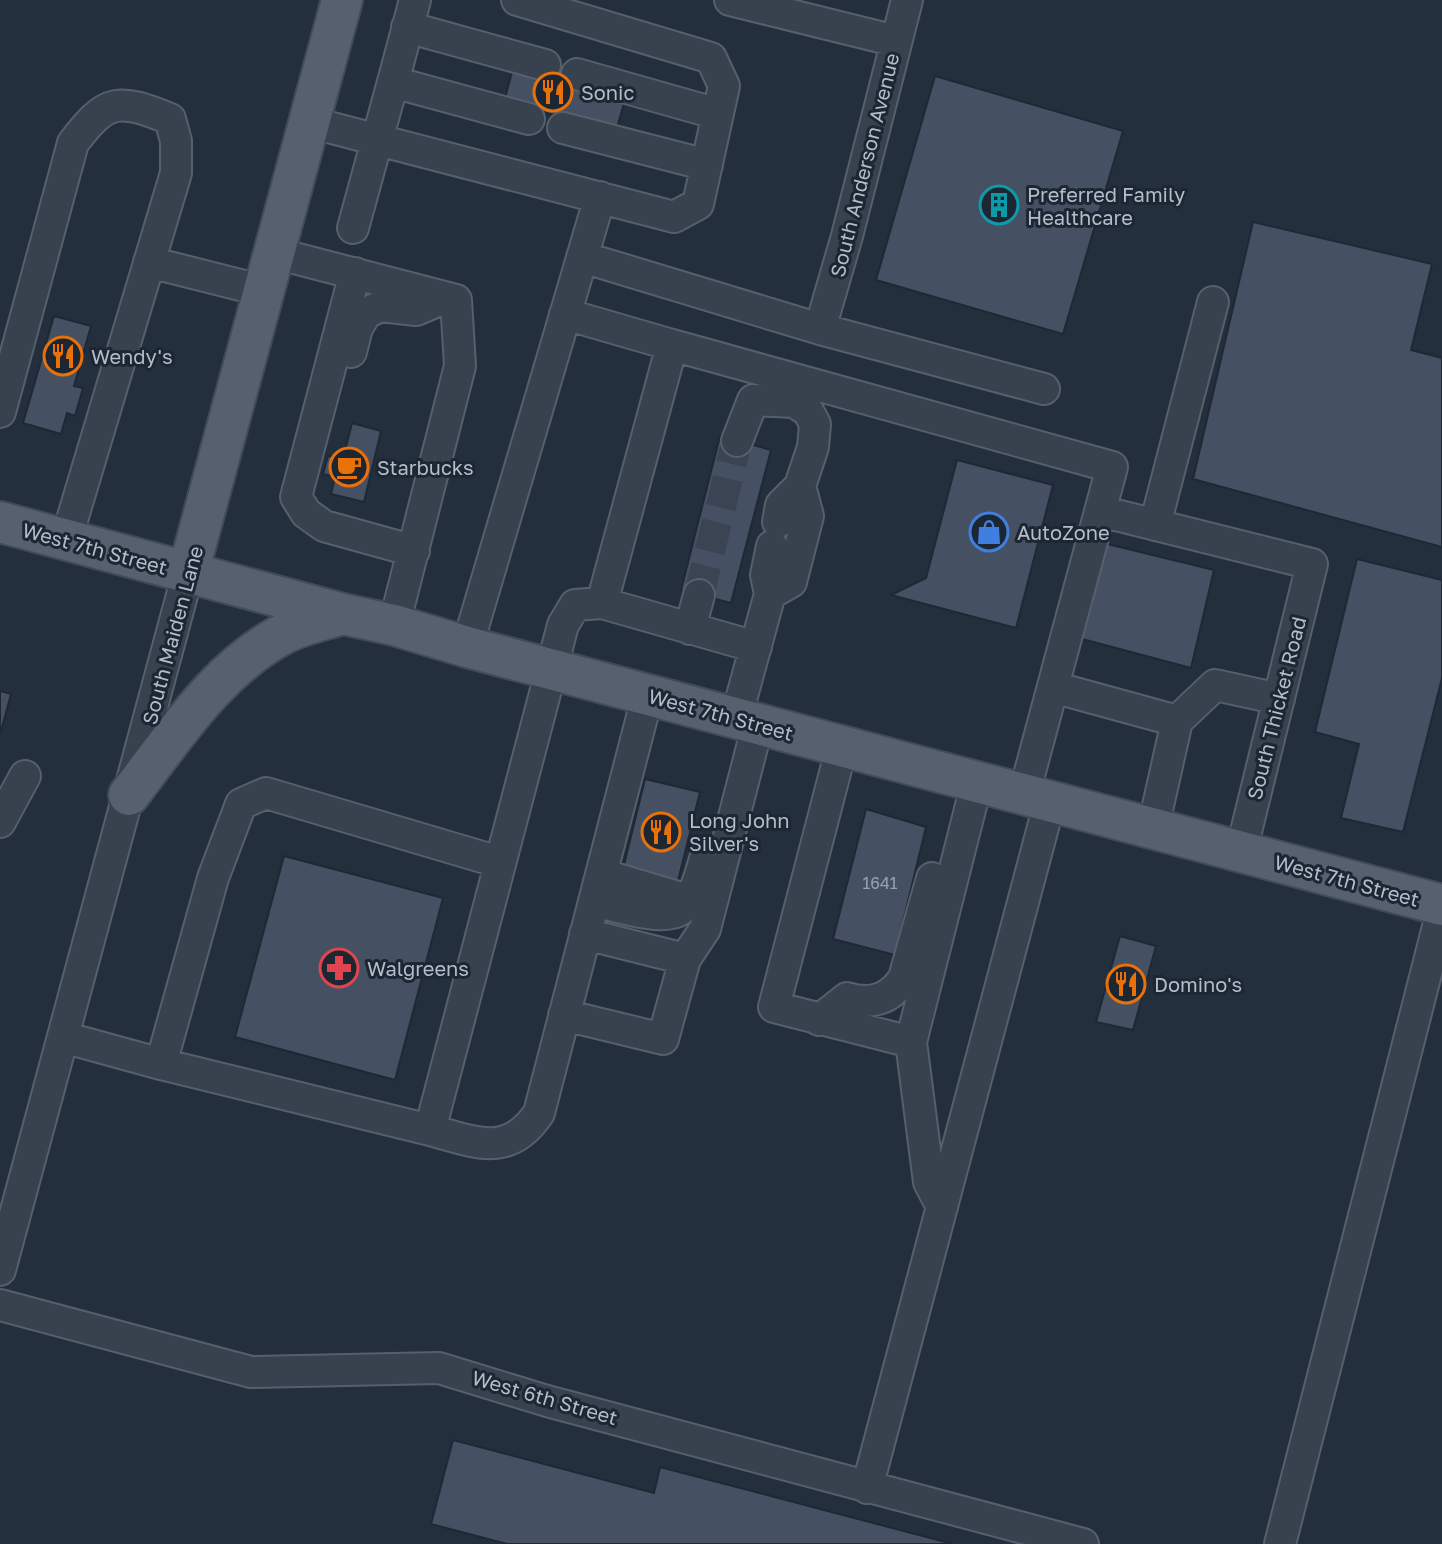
<svg xmlns="http://www.w3.org/2000/svg" width="1442" height="1544" font-family="'Golos Text',sans-serif">
<rect width="100%" height="100%" fill="#242f3e"/>
<!-- building -->
<path fill="#455162" stroke="#1f2835" stroke-width="2" d="M513 68 625 100 616 131 504 102Z
M935 76 1123 131 1063 334 876 280Z
M1253 222 1432 264 1411 350 1442 358V547L1193 479Z
M54 316 91 326 74 386 83 388 75 416 67 413 61 434 23 423Z
M352 423 381 431 364 502 331 494 335 477 323 474 328 456 343 459Z
M720 436 771 450 731 603 681 590Z
M957 460 1053 485 1016 628 891 595 926 578Z
M1095 541 1214 570 1191 668 1071 636Z
M1357 559 1442 580V678L1403 832 1341 818 1359 744 1315 732Z
M0 691 11 694 0 735Z
M645 779 700 792 677 885 622 873Z
M866 809 926 827 895 955 833 939Z
M284 856 443 898 395 1080 235 1037Z
M1120 936 1156 946 1133 1030 1096 1022Z
M453 1440 654 1493 660 1467 953 1544H507L431 1524Z"/>
<g fill="none" stroke-linecap="round" stroke-linejoin="round">
<!-- minor-tunnel -->
<path stroke="#3a4453" stroke-width="30" stroke-dasharray="30 15" stroke-linecap="butt" d="M699 595 737 441"/>
<defs>
<path id="minor" d="M415 0 393 82 529 119
M730 0 896 41
M407 27 545 65
M577 74 718 114
M309 122 674 217 698 204 724 86 711 58 517 0
M563 128 707 165
M353 228 393 82
M275 253 456 300 460 366 394 625
M582 257 820 329 1044 389
M149 262 264 291
M355 273 296 497 306 513 324 526 414 551
M565 314 672 345 602 603 756 647
M820 329 847 236 907 0
M672 345 1112 467 1024 794
M351 352 357 328 366 313 381 306 416 310 444 298
M0 412 73 143C107 98 118 98 170 119L176 141V173L66 540
M737 441 753 400 794 402 808 411 815 424 813 447 800 486 781 505 778 522
M1100 511 1312 564 1241 852
M1155 525 1213 302
M770 594 766 575 772 546
M690 629 699 595
M467 647 600 197
M1053 687 1177 721 1153 828
M736 718 770 594 791 582 808 516 800 486
M1177 721 1215 685 1279 699
M842 746 774 1007 911 1042
M0 822 25 776
M601 874 688 900
M594 901C613 905 664 922 680 910 695 899 700 875 705 859
M585 934 685 959
M564 1015 663 1039 685 959 705 929 758 724
M819 1020 847 998C870 1005 890 1000 904 978L932 878
M63 1037 161 1064 430 1130 563 625 575 605 602 603
M161 1064 213 878 241 804 266 793 499 862
M430 1130C475 1142 508 1159 539 1113L648 694
M942 1207 929 1182 911 1042 977 782
M0 1270 188 573
M0 1305 251 1372 439 1368 547 1401 1083 1544
M867 1488 1050 801
M1280 1544 1442 911"/>
<path id="major" d="M0 522 343 614 394 625 467 647 1442 905
M188 573 342 0
M129 795C174 737 217 668 285 633 303 624 324 620 343 614"/>
</defs>
<!-- minor casing -->
<use href="#minor" stroke="#565f6c" stroke-width="34"/>
<!-- major casing -->
<use href="#major" stroke="#414a57" stroke-width="44"/>
<!-- minor -->
<use href="#minor" stroke="#38414e" stroke-width="30"/>
<!-- major -->
<use href="#major" stroke="#56606e" stroke-width="40"/>
</g>
<!-- icons -->
<defs>
<symbol id="restaurant-ring" viewBox="-11 -11 22 22"><circle r="9.5" fill="#1d2633" stroke="#e8710a" stroke-width="1.5"/><path d="M-5-6h1v4h1v-4h1v4h1v-4h1v5L-1.5 .5V6h-2V.5L-5-1ZM5-6V6H3V1.5H1.5Q1.5-4 5-6Z" fill="#e8710a"/></symbol>
<symbol id="building-ring" viewBox="-11 -11 22 22"><circle r="9.5" fill="#1d2633" stroke="#0f9aa8" stroke-width="1.5"/><path d="M-4-6H4V6H1V3H-1V6H-4ZM-2.5-4.3h1.7v1.8h-1.7ZM.8-4.3h1.7v1.8H.8ZM-2.5-1h1.7V.8h-1.7ZM.8-1h1.7V.8H.8Z" fill="#0f9aa8"/></symbol>
<symbol id="cafe-ring" viewBox="-11 -11 22 22"><circle r="9.5" fill="#1d2633" stroke="#e8710a" stroke-width="1.5"/><path d="M-5.5-4.5H6V0H3Q3 3.5 0 3.5H-2.5Q-5.5 3.5-5.5 0ZM3-3.2v2h1.7v-2ZM-6 4.5H4V6H-6Z" fill="#e8710a"/></symbol>
<symbol id="shop-ring" viewBox="-11 -11 22 22"><circle r="9.5" fill="#1d2633" stroke="#3f7fe0" stroke-width="1.5"/><path d="M-5-2.5h2.3a2.7 3.5 0 0 1 5.4 0H5L5.5 6h-11ZM-1.5-2.5h3a1.5 2.3 0 0 0-3 0Z" fill="#3f7fe0"/></symbol>
<symbol id="pharmacy-ring" viewBox="-11 -11 22 22"><circle r="9.5" fill="#1d2633" stroke="#e0444e" stroke-width="1.5"/><path d="M-2-6h4v4h4v4h-4v4h-4v-4h-4v-4h4Z" fill="#e0444e"/></symbol>
</defs>
<g fill-rule="evenodd">
<use href="#restaurant-ring" x="531" y="70" width="44" height="44"/>
<use href="#building-ring" x="977" y="183" width="44" height="44"/>
<use href="#restaurant-ring" x="41" y="334" width="44" height="44"/>
<use href="#cafe-ring" x="327" y="445" width="44" height="44"/>
<use href="#shop-ring" x="967" y="510" width="44" height="44"/>
<use href="#restaurant-ring" x="639" y="810" width="44" height="44"/>
<use href="#pharmacy-ring" x="317" y="946" width="44" height="44"/>
<use href="#restaurant-ring" x="1104" y="962" width="44" height="44"/>
</g>
<g text-anchor="middle" dominant-baseline="central" stroke-width="6" stroke-linejoin="round" paint-order="stroke">
<!-- number labels -->
<g font-size="16" fill="#98a1af">
<text x="880" y="883">1641</text>
</g>
<!-- poi labels -->
<g font-size="20" fill="#b4bcc9" stroke="#1d2633" text-anchor="start">
<text x="581" y="92">Sonic</text>
<text x="1027" y="194">Preferred Family<tspan x="1027" dy="23">Healthcare</tspan></text>
<text x="91" y="356">Wendy's</text>
<text x="377" y="467">Starbucks</text>
<text x="1017" y="532">AutoZone</text>
<text x="689" y="820">Long John<tspan x="689" dy="23">Silver's</tspan></text>
<text x="367" y="968">Walgreens</text>
<text x="1154" y="984">Domino's</text>
</g>
<!-- street labels -->
<g font-size="20" fill="#b4bcc9" stroke="#1d2633">
<text transform="translate(864 165) rotate(-76)">South Anderson Avenue</text>
<text transform="translate(95 548) rotate(15)">West 7th Street</text>
<text transform="translate(172 635) rotate(-75)">South Maiden Lane</text>
<text transform="translate(1276 708) rotate(-76)">South Thicket Road</text>
<text transform="translate(721 714) rotate(15)">West 7th Street</text>
<text transform="translate(1347 880) rotate(15)">West 7th Street</text>
<text transform="translate(545 1397) rotate(16)">West 6th Street</text>
</g>
</g>
</svg>
